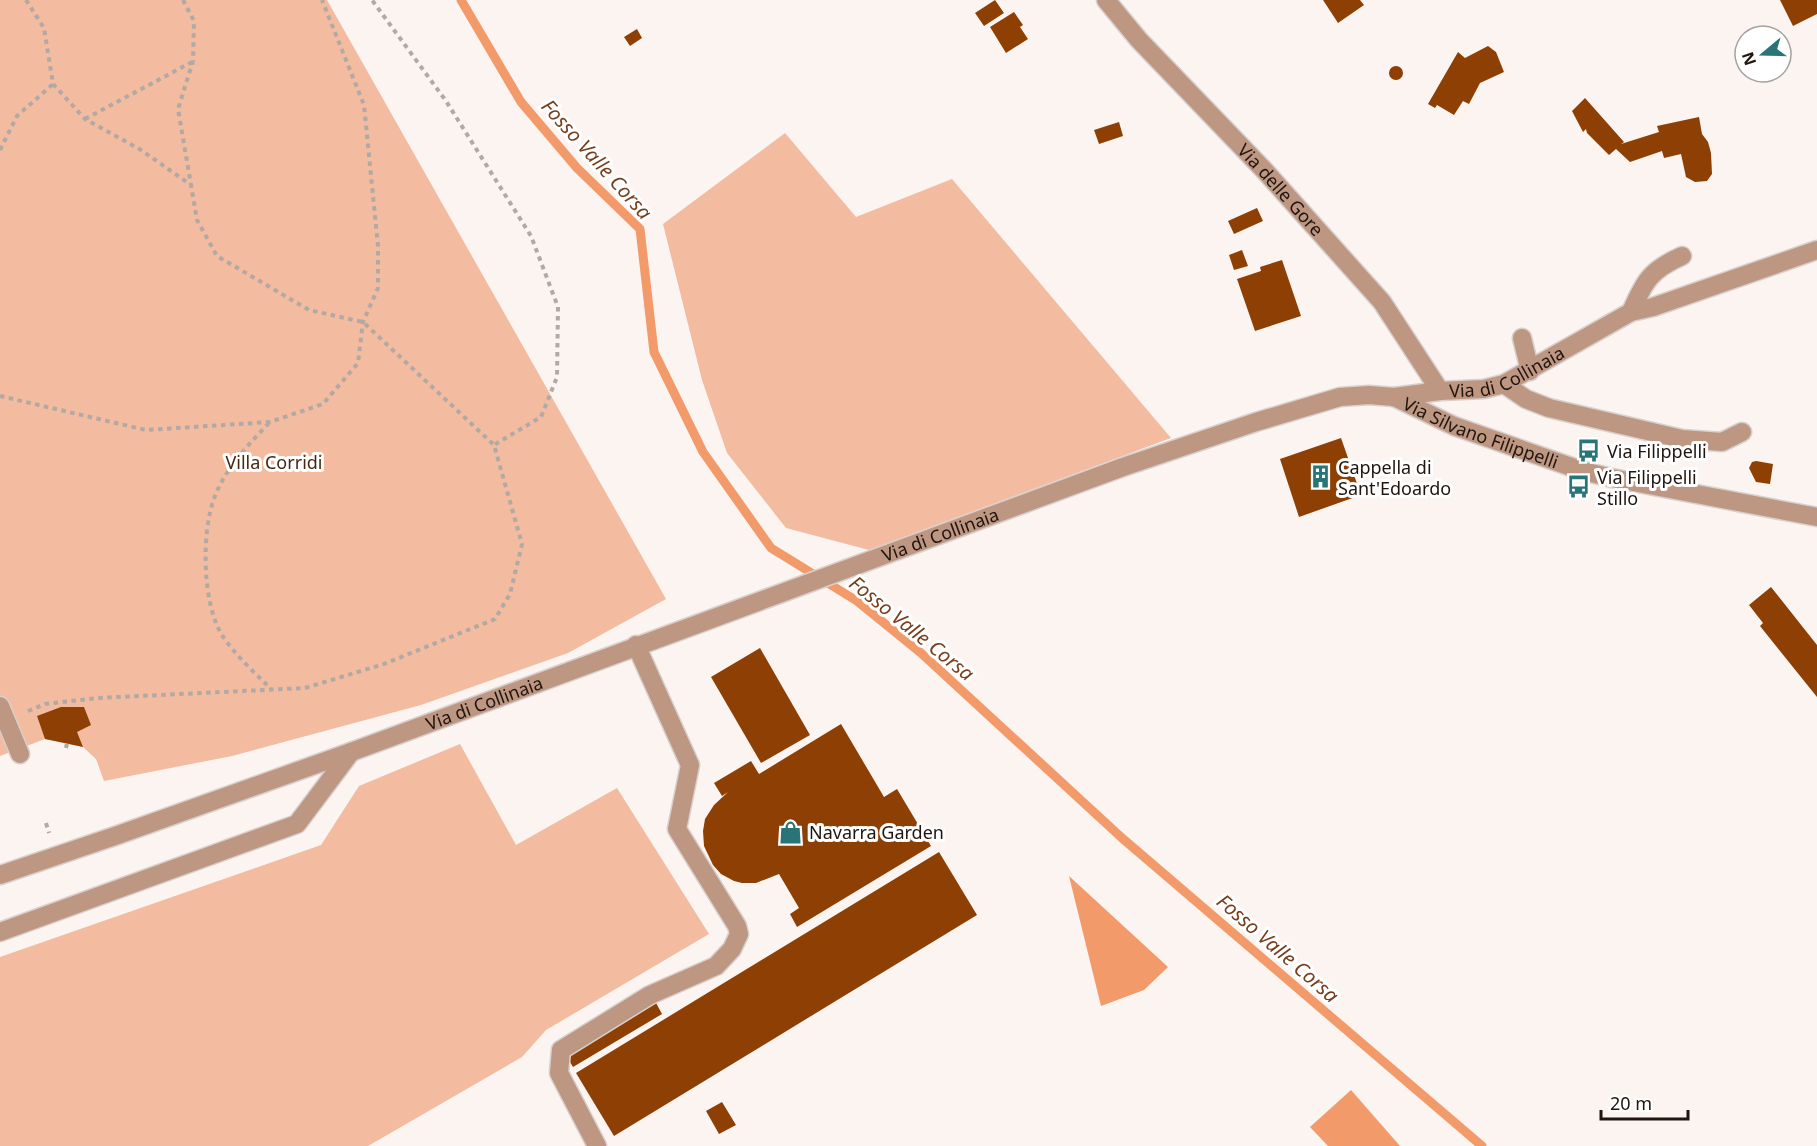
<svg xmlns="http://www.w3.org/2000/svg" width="1817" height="1146" font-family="'Noto Sans',sans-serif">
<rect width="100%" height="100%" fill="#fbf4f1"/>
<!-- green -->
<path fill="#f3bb9f" d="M0 0H327L666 599 568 653 421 705 232 756 104 781 96 759 83 747 67 743 45 739 0 756Z
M785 133 856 217 952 179 1171 438 869 550 786 528 727 453 702 380 663 224Z
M460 744 516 845 617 788 709 934 546 1030 522 1057 368 1146H0V957L321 845 359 786Z"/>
<!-- water -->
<path fill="#f29a6a" d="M1069 876 1168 967 1144 990 1101 1006Z
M1351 1090 1400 1146H1328L1310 1127Z"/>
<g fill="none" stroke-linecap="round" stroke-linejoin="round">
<!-- stream -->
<path stroke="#f29a6a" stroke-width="9" d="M461 0 521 102 577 168 640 229 654 352 703 452 771 548 857 601 921 653 1122 838 1482 1146"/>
</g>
<!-- building -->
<path fill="#8e3f03" d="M995 0 1004 13 984 26 975 13Z
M1323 0H1360L1364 5 1338 23Z
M1780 0H1817V14L1793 26Z
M1014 12 1023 25 1020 27 1028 39 1006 53 990 27Z
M637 29 642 38 630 46 624 37Z
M1488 46 1496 52 1504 72 1480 83 1469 104 1463 101 1454 115 1437 105 1435 108 1428 104 1458 52 1465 58Z
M1389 73a7 7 0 1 1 14 0a7 7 0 1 1-14 0Z
M1585 98 1624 142 1621 144 1659 132 1657 126 1699 117 1702 134 1708 142 1711 153 1712 174 1707 181 1695 182 1686 177 1681 154 1664 158 1662 151 1630 162 1616 149 1609 155 1587 133 1586 129 1583 132 1572 111Z
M1119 122 1123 136 1099 144 1094 130Z
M1257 208 1263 221 1234 234 1228 221Z
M1242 250 1248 266 1234 270 1229 255Z
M1282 260 1301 316 1255 331 1237 279 1261 271 1260 267Z
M1341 438 1361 495 1299 517 1280 459Z
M1756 461 1773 464 1770 484 1756 482 1749 468 1752 462Z
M1771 587 1817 645V697L1760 626 1763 623 1749 605Z
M760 648 810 735 761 763 711 677Z
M61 707H84L91 725 77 732 83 747 45 739 37 716Z
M841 724 884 797 897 789 931 846 797 927 790 914 799 908 779 874 756 883H742L734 881 721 874 713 865 704 846 703 831 705 819 714 805 728 792 722 796 714 783 751 761 759 774Z
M939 852 977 915 614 1136 576 1073Z
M655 1001 662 1014 573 1067 565 1054Z
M722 1102 736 1125 719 1134 706 1111Z"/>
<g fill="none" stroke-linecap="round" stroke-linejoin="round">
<defs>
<g id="minor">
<path id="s1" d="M1106 0 1139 40 1264 170 1382 302 1440 391"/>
<path d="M1631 312C1644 282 1650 270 1682 256"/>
<path d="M1522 338 1530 371"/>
<path d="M1504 384 1526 399 1549 408 1682 439 1722 442 1742 432"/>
<path id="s2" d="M1394 397 1454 426 1583 471 1612 478 1817 517"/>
<path d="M0 706 20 754"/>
<path id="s3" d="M0 875 115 836 351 752 1123 467 1256 422 1340 397 1369 395 1394 397 1440 391 1484 389 1504 384 1631 312 1653 307 1817 250"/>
<path d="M0 932 297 824 351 752"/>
<path d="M597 1146 559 1073 561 1050 650 995 716 966 732 949 739 934 737 926 677 829 690 765 636 645"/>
</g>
</defs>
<!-- minor casing -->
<use href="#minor" stroke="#d8d0cd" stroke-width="21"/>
<!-- path -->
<path stroke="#b2a9a5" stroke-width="4" stroke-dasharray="4.5 4.5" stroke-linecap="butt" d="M26 0 44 28 53 84 85 119 141 150 191 185 197 220 217 256 309 310 363 322 494 445
M183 0 194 21 193 61 178 109 191 185
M85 119 192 62
M0 150 17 116 53 84
M0 396 146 430 270 422 323 404 358 363 363 322 378 288V246L364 105 322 0
M269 423C248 445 226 468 215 496 201 531 202 603 222 635 235 655 254 672 271 689
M28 711 45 704 98 698 305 688 384 664 495 619 510 594 522 544 494 445 541 417 557 377 558 307 531 236 446 101 372 0
M66 748 67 743
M46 823 49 833"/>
<!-- minor -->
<use href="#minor" stroke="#be9783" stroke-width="18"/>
</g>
<!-- icons -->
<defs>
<symbol id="bus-bare" viewBox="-9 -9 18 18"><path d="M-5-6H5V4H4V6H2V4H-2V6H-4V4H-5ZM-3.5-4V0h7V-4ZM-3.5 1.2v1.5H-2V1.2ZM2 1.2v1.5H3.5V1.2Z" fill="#297476" stroke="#fff" stroke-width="2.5" paint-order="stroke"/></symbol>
<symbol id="building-bare" viewBox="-9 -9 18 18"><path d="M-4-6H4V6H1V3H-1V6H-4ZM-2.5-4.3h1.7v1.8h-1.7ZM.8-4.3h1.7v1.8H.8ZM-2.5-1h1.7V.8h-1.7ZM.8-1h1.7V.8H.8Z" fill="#297476" stroke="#fff" stroke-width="2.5" paint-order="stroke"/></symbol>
<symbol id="shop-bare" viewBox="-9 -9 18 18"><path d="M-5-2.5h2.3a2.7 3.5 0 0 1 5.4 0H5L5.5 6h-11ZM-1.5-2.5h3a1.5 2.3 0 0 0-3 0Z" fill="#297476" stroke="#fff" stroke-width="2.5" paint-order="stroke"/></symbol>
</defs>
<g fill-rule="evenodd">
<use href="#bus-bare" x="1572" y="434" width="33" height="33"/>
<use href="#building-bare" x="1304" y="460" width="33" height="33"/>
<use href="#bus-bare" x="1562" y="470" width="33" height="33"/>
<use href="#shop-bare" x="774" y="816" width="33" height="33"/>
</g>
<g text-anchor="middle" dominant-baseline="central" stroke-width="6" stroke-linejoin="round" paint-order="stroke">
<!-- street labels -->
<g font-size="18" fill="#20150f" stroke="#fff">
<text stroke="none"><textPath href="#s1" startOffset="258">Via delle Gore</textPath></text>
<text stroke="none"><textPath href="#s3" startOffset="1594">Via di Collinaia</textPath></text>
<text stroke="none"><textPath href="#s2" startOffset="94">Via Silvano Filippelli</textPath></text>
<text stroke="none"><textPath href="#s3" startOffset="1000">Via di Collinaia</textPath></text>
<text stroke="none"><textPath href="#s3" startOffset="514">Via di Collinaia</textPath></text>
</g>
<!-- poi labels -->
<g font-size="18" fill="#20150f" stroke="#fff" text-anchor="start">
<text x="1607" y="451">Via Filippelli</text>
<text x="1338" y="467">Cappella di<tspan x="1338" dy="21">Sant'Edoardo</tspan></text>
<text x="1597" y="477">Via Filippelli<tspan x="1597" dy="21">Stillo</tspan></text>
<text x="809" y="832">Navarra Garden</text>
</g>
<!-- park labels -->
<g font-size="18" fill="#492612" stroke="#fff">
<text x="274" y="462">Villa Corridi</text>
</g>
<!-- water labels -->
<g font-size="20" font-style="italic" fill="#773e1c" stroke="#fff">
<text transform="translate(597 159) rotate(48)">Fosso Valle Corsa</text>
<text transform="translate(912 628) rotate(39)">Fosso Valle Corsa</text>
<text transform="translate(1278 948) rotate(41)">Fosso Valle Corsa</text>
</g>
</g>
<!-- north arrow -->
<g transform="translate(1763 54) rotate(251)"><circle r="28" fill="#ffffff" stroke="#a6a19f" stroke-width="1.5"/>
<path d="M0-4.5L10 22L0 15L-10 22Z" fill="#297476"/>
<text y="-9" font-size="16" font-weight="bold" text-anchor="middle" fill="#20150f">N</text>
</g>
<!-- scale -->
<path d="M1601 1110v9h87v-9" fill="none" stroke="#20150f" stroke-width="3"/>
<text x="1610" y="1110" font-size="18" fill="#20150f" stroke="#ffffff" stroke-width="4.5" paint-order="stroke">20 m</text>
</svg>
